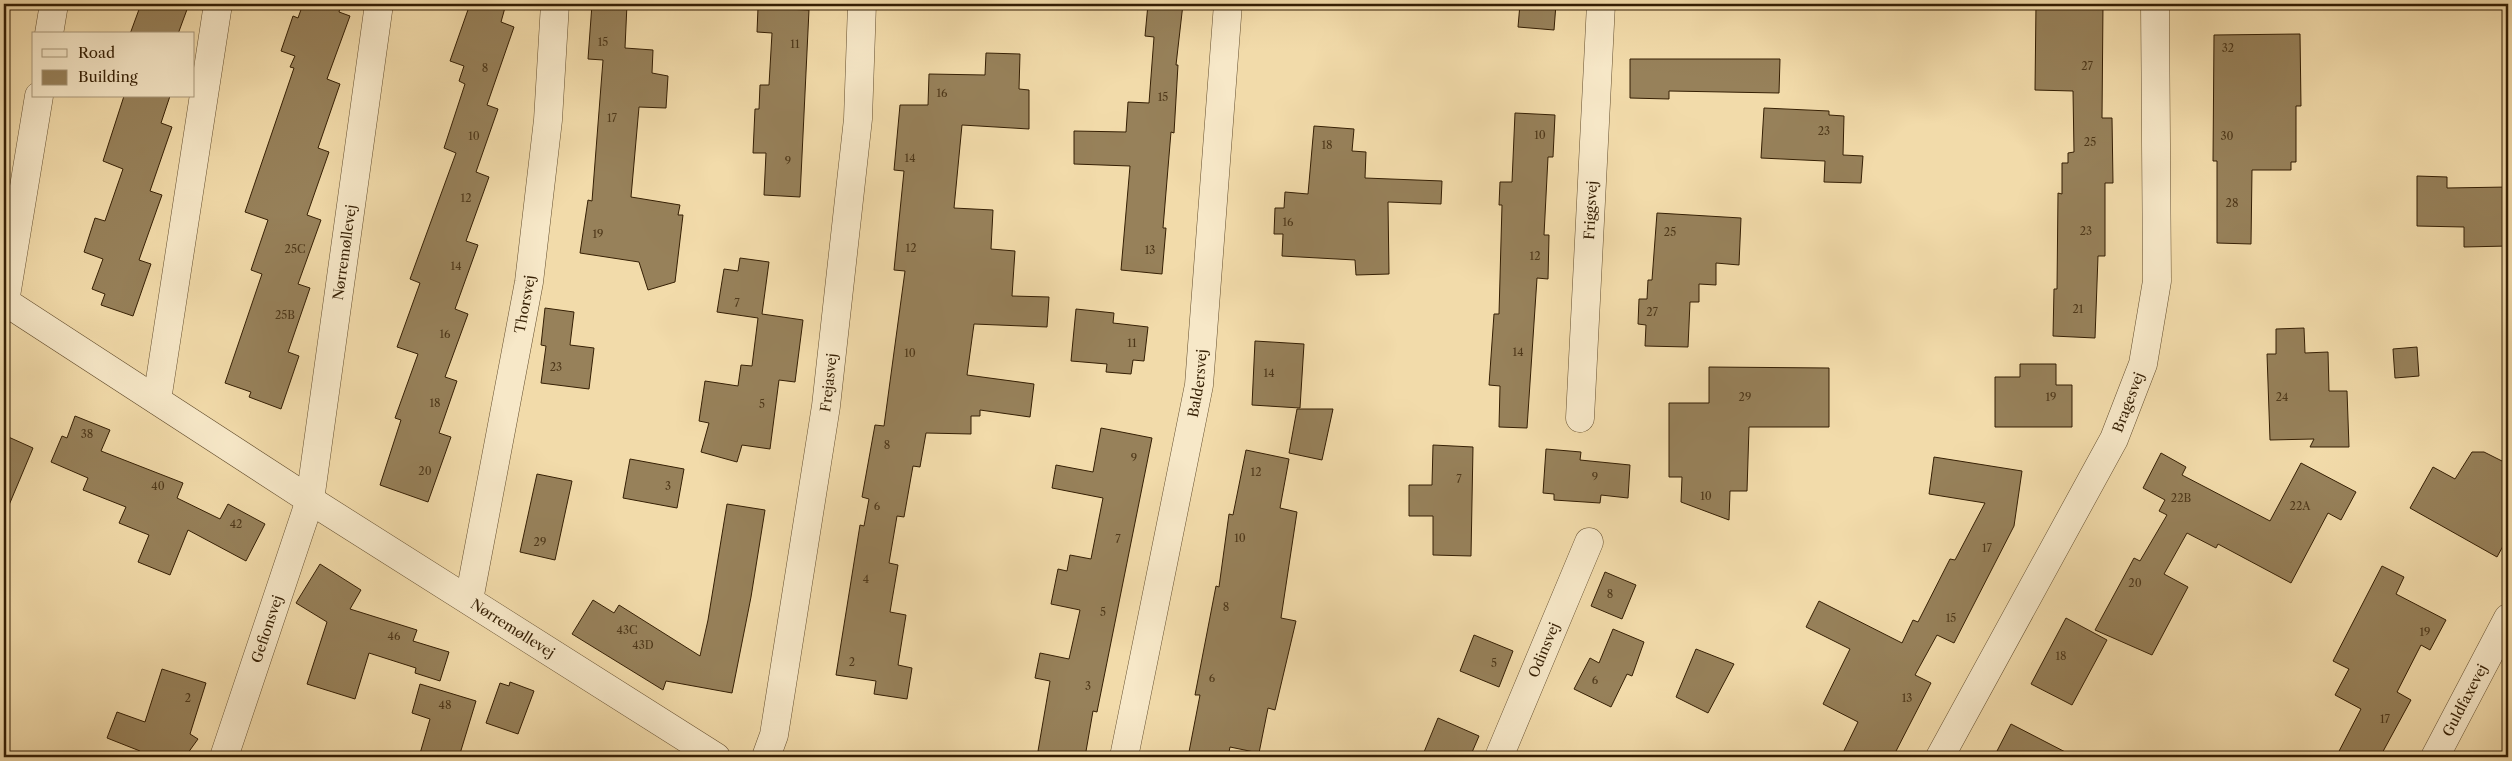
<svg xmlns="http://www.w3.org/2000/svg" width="2512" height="761" font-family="'Libre Caslon Text',serif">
<rect width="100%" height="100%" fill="#f2dbaa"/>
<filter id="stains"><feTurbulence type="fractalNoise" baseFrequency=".004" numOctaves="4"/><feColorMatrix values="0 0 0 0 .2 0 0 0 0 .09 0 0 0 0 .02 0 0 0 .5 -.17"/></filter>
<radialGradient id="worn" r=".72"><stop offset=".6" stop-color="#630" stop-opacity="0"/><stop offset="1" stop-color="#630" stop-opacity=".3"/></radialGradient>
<!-- building -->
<path fill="#97815a" stroke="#351f04" d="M141 4H189L178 34H130Z
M303 4H341L339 12 350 16 327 79 340 84 318 148 329 152 307 215 321 220 298 284 310 288 288 352 299 356 281 409 249 397 251 392 225 383 262 274 251 270 268 220 245 212 294 68 290 67 295 56 281 51 293 16 298 18Z
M470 4H506L501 22 514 27 487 105 498 109 476 172 489 177 466 241 478 245 455 309 468 314 445 377 457 381 439 433 451 437 428 502 380 485 401 420 395 418 418 354 397 347 420 283 410 279 456 153 444 148 465 84 459 81 464 66 450 61Z
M592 4H627L625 48 653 50 652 73 668 76 666 108 639 107 631 197 680 205 678 215H683L675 282 648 290 639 262 580 253 588 200 592 201 603 60 588 59Z
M1148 4H1183L1176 65H1178L1174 133 1171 132 1163 228H1166L1162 274 1121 270 1130 166 1074 164V131L1126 132 1128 102 1149 103 1154 37 1145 36Z
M1520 4H1556L1554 30 1518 27Z
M2036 4H2103L2102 118H2112L2113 183H2105V256H2098L2095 338 2053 336 2054 289H2057L2058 193 2062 194V163H2068V153L2074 152 2073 91 2035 90Z
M758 8 809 10 800 197 764 195 766 153H753L755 109H759L760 85H769L772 33 757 32Z
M2300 34 2301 106H2296V162H2291V170H2252L2251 244 2217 243V161H2213L2214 35Z
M986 53 1020 54 1019 89 1029 90V129L962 125 954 208 993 210 991 249 1015 251 1012 296 1049 297 1047 327 974 324 967 375 1034 384 1030 417 980 410V416H971V434L926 433 920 467 913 466 904 517 897 516 889 563 898 565 890 612 906 615 898 665 912 668 907 699 874 694 876 681 836 675 860 525 864 526 869 499 862 497 875 425 884 426 905 271 894 270 904 171 894 170 900 105H928L929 74 985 75Z
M1630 59H1780L1779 93 1669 91V99L1630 98Z
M124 96H170L161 123 172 127 150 191 162 195 139 260 151 264 133 316 101 305 105 294 92 289 103 259 84 252 95 218 105 221 123 169 103 161Z
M1764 108 1829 111V115L1844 116 1843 155 1863 156 1861 183 1824 182 1825 161 1761 158Z
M1515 113 1555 115 1553 157H1548L1544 235H1549L1548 279 1537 278 1527 428 1499 427 1500 386 1489 385 1494 314H1499L1502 205H1499L1500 182H1512Z
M1314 126 1354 129 1352 151 1366 152 1365 178 1442 181 1441 204 1388 202 1389 274 1356 275 1355 260 1282 256 1283 234H1274L1275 208H1284L1285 192 1308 194Z
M2417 176 2447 177V188L2508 187V246L2464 247V227L2417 226Z
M1657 213 1741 218 1739 265 1716 263V285L1699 284V302H1690L1688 347 1645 346 1646 325 1638 324 1639 299H1647L1648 280H1652Z
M740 258 769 262 762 314 803 320 795 382 779 380 770 449 742 445 737 462 701 452 709 423 699 421 705 381 738 386 741 365 752 366 758 318 717 312 724 269 738 271Z
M545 308 574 312 570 345 594 348 589 389 541 383 546 346 541 345Z
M1076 309 1114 313 1113 323 1148 327 1144 361 1133 360 1131 374 1106 372 1107 364 1071 361Z
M2304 328 2305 353 2328 352 2329 391H2347L2349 447H2310L2314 439 2270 440 2267 354H2276V329Z
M1255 341 1304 344 1300 408 1252 405Z
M2417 347 2419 376 2395 378 2393 349Z
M2020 364H2056V385H2072V427H1995V377H2020Z
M1709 367 1829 368V427H1749L1747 491H1730L1729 520 1681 502 1682 477H1669V403H1709Z
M1297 409H1333L1322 460 1289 453Z
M75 416 110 430 101 451 183 483 177 498 220 519 228 504 265 524 246 561 188 530 170 575 138 562 149 535 119 523 126 507 83 490 88 478 51 462 62 436 67 438Z
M1101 428 1152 438 1097 712 1093 711 1085 757H1042V752L1038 751 1050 681 1035 678 1040 653 1069 659 1080 610 1051 604 1058 569 1067 571 1070 555 1091 559 1103 498 1052 488 1056 465 1093 472Z
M4 435 33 448 4 517Z
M1433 445 1473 447 1471 556 1433 555V516H1409V485H1432Z
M1546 449 1581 452 1580 460 1630 465 1628 498 1601 495 1600 503 1554 500V494L1543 493Z
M1246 450 1289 459 1280 508 1297 512 1281 618 1296 621 1275 710 1268 708 1259 753 1230 747 1228 757H1188L1200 695H1195L1216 586 1219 587 1229 514 1233 515Z
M2472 452H2484L2508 464V537L2497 557 2410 508 2433 467 2455 479Z
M2161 453 2186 467 2182 475 2270 521 2301 463 2356 492 2341 520 2328 513 2291 583 2218 544 2216 548 2187 533 2164 574 2188 587 2152 655 2095 630 2134 558 2140 561 2167 515 2159 511 2165 500 2143 488Z
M1934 457 2022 471 2014 526 1954 643 1937 635 1915 675 1931 683 1893 757H1841L1858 722 1823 704 1850 649 1806 627 1819 601 1902 643 1913 620 1918 622 1950 559 1955 560 1985 503 1929 494Z
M630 459 684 469 677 508 623 498Z
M537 474 572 481 555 560 520 552Z
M727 504 765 510 751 597 732 693 666 681 663 690 572 634 593 600 614 613 619 605 700 656 708 620Z
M320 564 361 590 350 609 417 630 413 641 449 652 440 681 415 673 416 668 369 653 355 699 307 684 327 622 296 603Z
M2382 566 2404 577 2396 594 2446 620 2430 650 2421 645 2397 692 2411 700 2380 757H2336L2361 709 2335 695 2349 669 2333 661Z
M1605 572 1636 585 1622 619 1591 606Z
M2066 618 2107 640 2072 705 2031 684Z
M1613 629 1644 642 1632 676 1627 674 1611 707 1574 689 1590 658 1599 663Z
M1474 635 1513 651 1499 687 1460 671Z
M1696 649 1734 664 1708 713 1676 697Z
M162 669 206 683 190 734 198 739 185 757H138L140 751 107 738 117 712 145 722Z
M510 682 534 691 518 734 486 723 500 683 509 686Z
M420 684 476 701 459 757H419L430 719 412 713Z
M1438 718 1479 736 1470 757H1422Z
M2011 724 2075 757H2010L1997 751Z"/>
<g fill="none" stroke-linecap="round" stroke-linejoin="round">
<defs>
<g id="minor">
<path d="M49 34 54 4"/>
<path id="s1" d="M4 301 310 500 716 757"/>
<path d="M5 302 39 96"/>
<path d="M157 400 218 4"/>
<path id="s2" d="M1580 418 1601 4"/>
<path id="s3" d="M469 600 529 282 548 120 555 4"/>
<path id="s4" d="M224 757 310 500 379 4"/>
<path id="s5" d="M766 757 774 735 826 406 858 119 862 4"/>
<path id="s6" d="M1124 757 1199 385 1228 4"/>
<path id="s7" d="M1499 757 1589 542"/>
<path id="s8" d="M1940 757 2114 439 2143 364 2157 281 2155 4"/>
<path id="s9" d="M2435 757 2508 618"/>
</g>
</defs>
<!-- minor casing -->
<use href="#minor" stroke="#644e2e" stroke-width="29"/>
<!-- minor -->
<use href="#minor" stroke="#f7e8c8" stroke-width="28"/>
</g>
<g text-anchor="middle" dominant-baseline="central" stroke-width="5" stroke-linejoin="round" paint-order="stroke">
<!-- number labels -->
<g font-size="11" fill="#4e381a">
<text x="603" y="42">15</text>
<text x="795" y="44">11</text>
<text x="2228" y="48">32</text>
<text x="2087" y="66">27</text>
<text x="485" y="68">8</text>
<text x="942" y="93">16</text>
<text x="1163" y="97">15</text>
<text x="612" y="118">17</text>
<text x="1824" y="131">23</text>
<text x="1540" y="135">10</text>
<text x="474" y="136">10</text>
<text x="2227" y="136">30</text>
<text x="2090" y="142">25</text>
<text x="1327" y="145">18</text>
<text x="910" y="158">14</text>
<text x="788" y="161">9</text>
<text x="466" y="198">12</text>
<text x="2232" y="203">28</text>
<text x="1288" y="222">16</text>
<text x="2086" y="231">23</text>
<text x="1670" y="232">25</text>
<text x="598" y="234">19</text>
<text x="911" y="248">12</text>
<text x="295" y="249">25C</text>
<text x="1150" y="250">13</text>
<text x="1535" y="256">12</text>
<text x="456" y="266">14</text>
<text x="737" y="303">7</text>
<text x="2078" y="309">21</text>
<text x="1652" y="312">27</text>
<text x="285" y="315">25B</text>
<text x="445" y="334">16</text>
<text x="1132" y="343">11</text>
<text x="1518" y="352">14</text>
<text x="910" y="353">10</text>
<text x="556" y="367">23</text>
<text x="1269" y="373">14</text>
<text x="1745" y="397">29</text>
<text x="2051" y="397">19</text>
<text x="2282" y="397">24</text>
<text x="435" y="403">18</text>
<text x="762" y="404">5</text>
<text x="87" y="434">38</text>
<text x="887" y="445">8</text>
<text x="1134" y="458">9</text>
<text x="425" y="471">20</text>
<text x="1256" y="472">12</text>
<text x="1595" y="477">9</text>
<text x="1459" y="479">7</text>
<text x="158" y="486">40</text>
<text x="668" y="486">3</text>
<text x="1706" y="496">10</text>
<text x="2181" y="498">22B</text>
<text x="877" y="506">6</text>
<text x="2300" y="506">22A</text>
<text x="236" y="524">42</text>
<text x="1240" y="538">10</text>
<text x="1118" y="539">7</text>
<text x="540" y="542">29</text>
<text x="1987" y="548">17</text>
<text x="866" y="579">4</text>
<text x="2135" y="583">20</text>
<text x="1610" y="594">8</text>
<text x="1226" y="607">8</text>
<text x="1103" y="612">5</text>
<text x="1951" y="618">15</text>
<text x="627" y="630">43C</text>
<text x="2425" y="632">19</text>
<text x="394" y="636">46</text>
<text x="643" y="645">43D</text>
<text x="2061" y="656">18</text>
<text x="852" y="662">2</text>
<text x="1494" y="663">5</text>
<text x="1212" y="678">6</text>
<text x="1595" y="680">6</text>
<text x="1088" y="686">3</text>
<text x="188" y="698">2</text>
<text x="1907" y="698">13</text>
<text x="445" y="705">48</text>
<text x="2385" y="719">17</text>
</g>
<!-- street labels -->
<g font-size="14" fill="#351f04" stroke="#f7e8c8">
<text stroke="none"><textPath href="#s2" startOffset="208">Friggsvej</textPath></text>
<text stroke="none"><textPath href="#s4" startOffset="521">Nørremøllevej</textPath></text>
<text stroke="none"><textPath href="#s3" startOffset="301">Thorsvej</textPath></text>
<text stroke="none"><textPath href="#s5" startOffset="380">Frejasvej</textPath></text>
<text stroke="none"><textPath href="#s6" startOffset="381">Baldersvej</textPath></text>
<text stroke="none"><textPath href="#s8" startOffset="402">Bragesvej</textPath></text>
<text stroke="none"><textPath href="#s1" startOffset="605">Nørremøllevej</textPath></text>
<text stroke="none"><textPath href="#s4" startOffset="135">Gefionsvej</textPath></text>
<text stroke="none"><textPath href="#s7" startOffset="116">Odinsvej</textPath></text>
<text stroke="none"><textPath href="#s9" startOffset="64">Guldfaxevej</textPath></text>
</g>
</g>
<!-- margin -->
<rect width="2512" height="761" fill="none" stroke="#f2dbaa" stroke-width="20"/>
<rect x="5" y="5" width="2502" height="751" fill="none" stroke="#351f04" stroke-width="2.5"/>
<rect x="10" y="10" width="2492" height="741" fill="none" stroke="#351f04"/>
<!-- legend -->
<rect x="32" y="32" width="162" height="65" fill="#f7e8c8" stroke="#a9987a"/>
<rect x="42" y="49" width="25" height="8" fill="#f7e8c8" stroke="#a9987a"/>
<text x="78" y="58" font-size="15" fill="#351f04">Road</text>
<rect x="42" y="70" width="25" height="15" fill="#97815a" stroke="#a9987a"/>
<text x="78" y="82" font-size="15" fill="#351f04">Building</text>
<rect width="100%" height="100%" filter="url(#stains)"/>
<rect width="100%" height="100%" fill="url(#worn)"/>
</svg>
